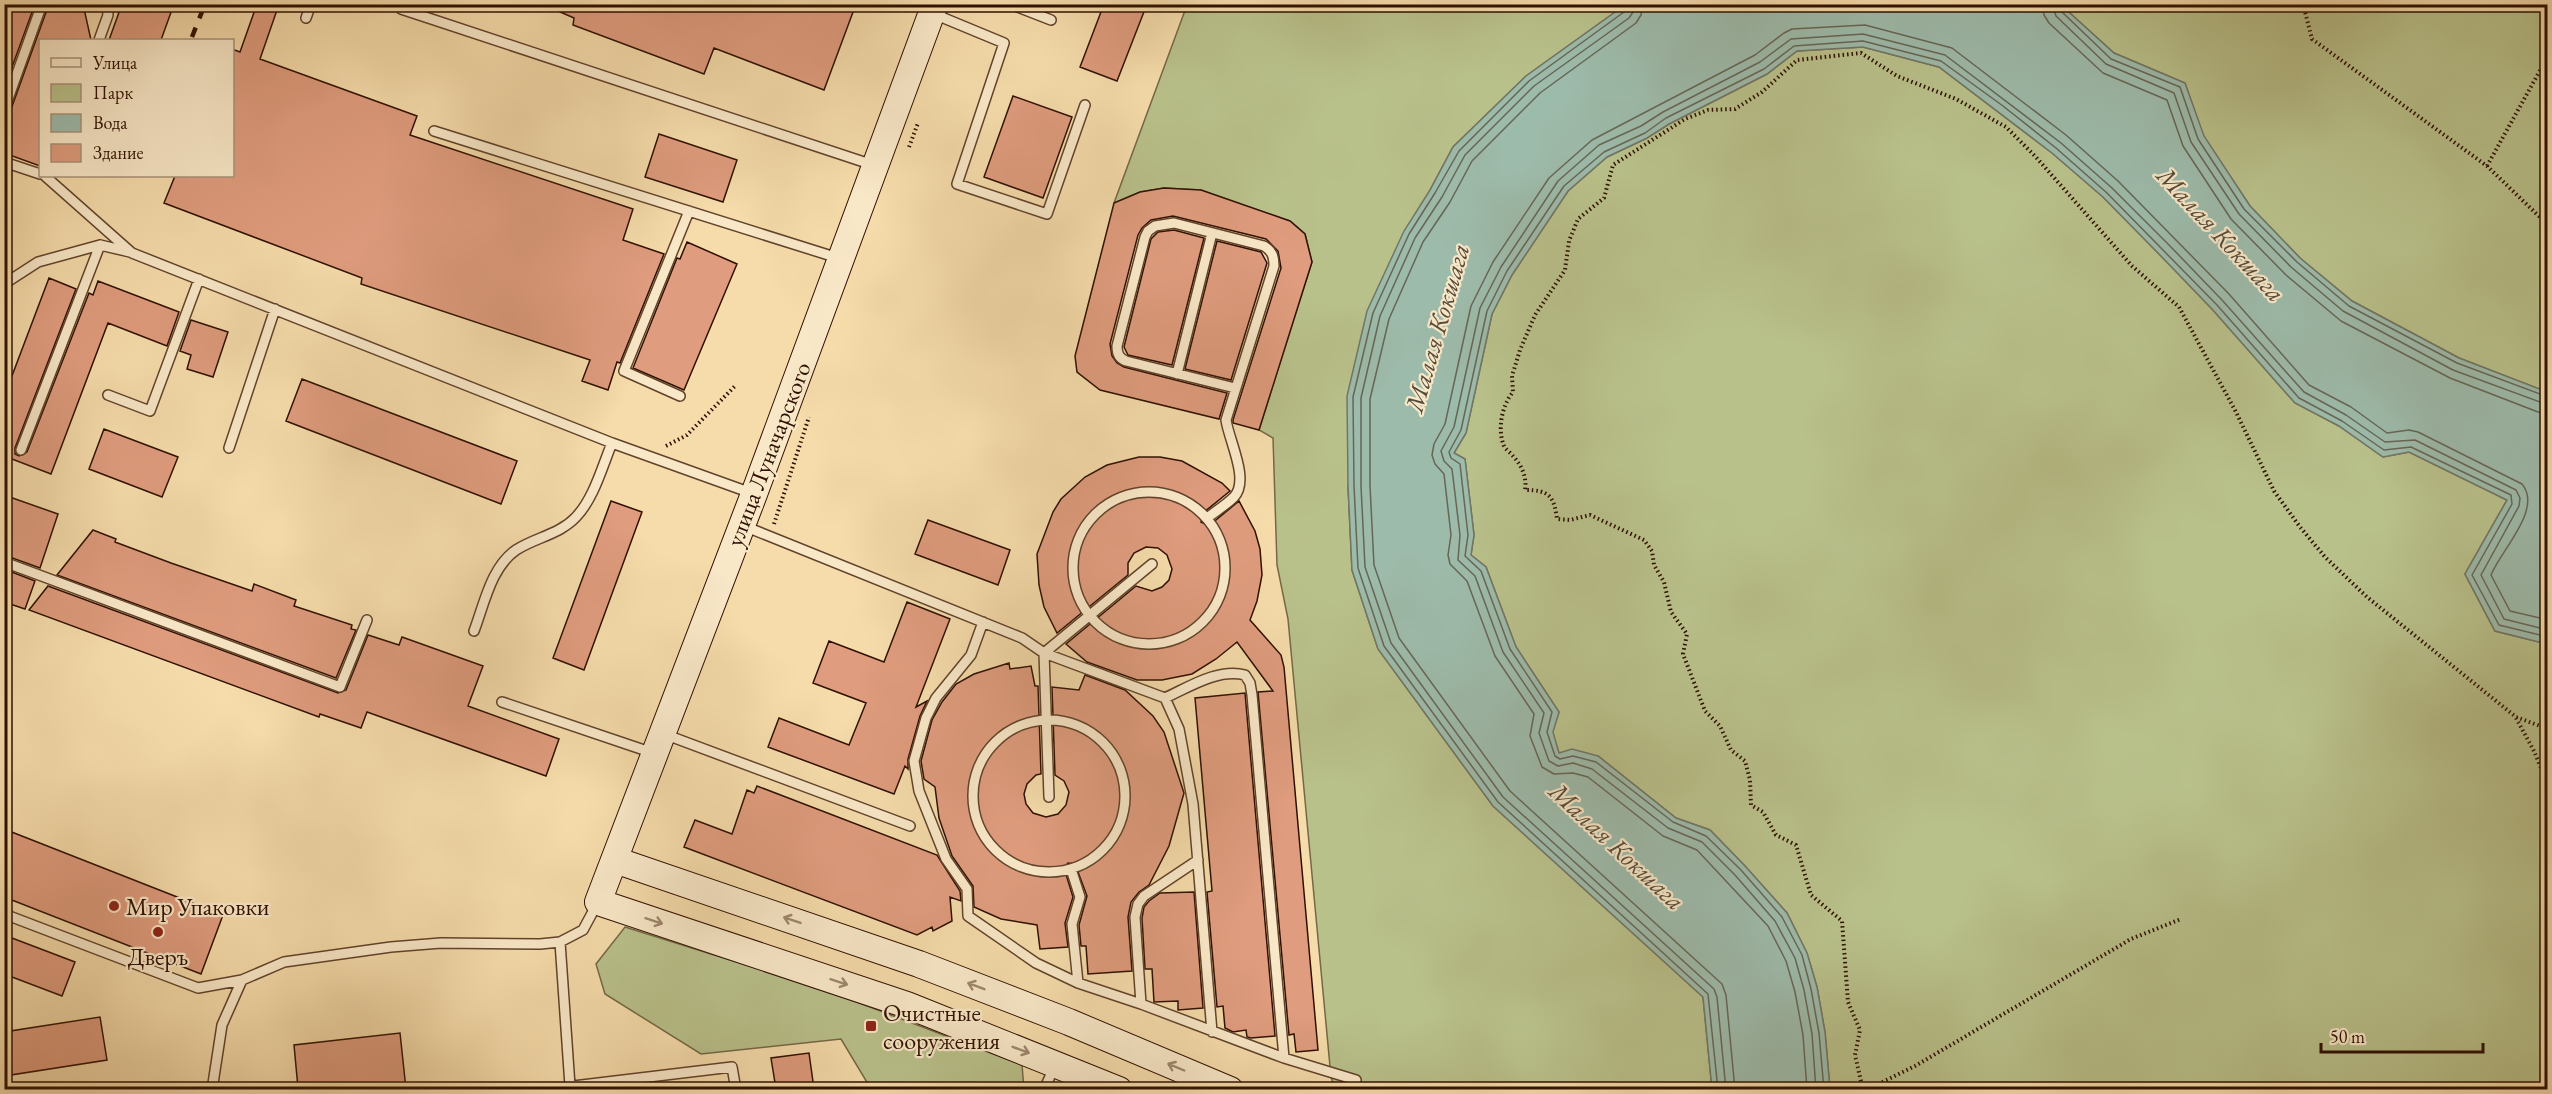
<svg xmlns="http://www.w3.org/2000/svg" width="2552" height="1094" font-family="'EB Garamond',serif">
<rect width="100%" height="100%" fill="#f6dcab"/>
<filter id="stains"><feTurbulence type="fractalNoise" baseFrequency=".00333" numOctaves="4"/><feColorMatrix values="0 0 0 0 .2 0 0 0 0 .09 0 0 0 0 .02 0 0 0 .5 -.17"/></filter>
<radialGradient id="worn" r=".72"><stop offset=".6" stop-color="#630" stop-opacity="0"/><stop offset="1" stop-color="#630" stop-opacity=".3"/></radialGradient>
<!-- green -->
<path fill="#b9c18b" stroke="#746846" stroke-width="1.5" d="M1187 5H1625L1526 76 1453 147 1430 190 1348 486 1352 570 1378 649 1493 806 1703 997 1712 1089H1335L1331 1077 1288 619 1277 565 1273 438 1259 430 1312 262 1305 234 1290 221 1201 190 1164 188 1140 192 1114 203Z
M2061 5H2547V392L2459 358 2352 301 2300 258 2250 206 2203 136 2185 83 2114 53Z
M1863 47 1939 67 2052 153 2103 197 2161 256 2212 309 2295 403 2339 426 2383 457 2409 452 2507 500 2465 574 2495 631 2547 644V1089H1830L1825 1032 1817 987 1807 953 1787 913 1745 866 1710 830 1676 818 1598 756 1559 753 1552 732 1559 712 1516 647 1486 567 1471 555 1474 535 1465 459 1454 453 1466 433 1492 314 1512 275 1568 191 1607 157 1647 138 1669 124 1767 74 1797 51Z
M625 927 828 991 1022 1065 1024 1089H871L841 1039 701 1054 605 994 596 964Z"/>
<!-- water -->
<path fill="#9dbbab" stroke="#717767" stroke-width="1.5" d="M1625 5H2061L2114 53 2185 83 2204 136 2250 206 2300 258 2352 301 2459 358 2547 392V644L2495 631 2465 574 2507 500 2409 452 2383 457 2339 426 2295 403 2212 309 2161 256 2103 197 2052 153 1939 67 1863 47 1797 51 1767 74 1669 124 1647 138 1607 157 1568 191 1512 275 1492 314 1466 433 1454 453 1465 459 1474 535 1471 555 1486 567 1516 647 1559 712 1553 732 1559 753 1572 749 1598 756 1676 818 1710 830 1745 866 1787 913 1807 953 1817 987 1825 1032 1830 1089H1712L1703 997 1493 806 1378 649 1352 570 1348 486 1347 396 1367 311 1404 231 1430 190 1453 147 1526 76Z"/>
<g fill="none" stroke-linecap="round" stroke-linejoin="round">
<!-- shore -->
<path stroke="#666656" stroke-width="1.5" d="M1627 4 1624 12 1529 81 1459 151 1435 193 1409 234 1373 313 1353 397 1354 486 1358 568 1384 646 1498 802 1708 994 1718 1090
M1634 4 1633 12 1629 18 1534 86 1465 155 1442 197 1415 238 1380 316 1361 398V486L1365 567 1391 643 1503 797 1714 989 1717 997 1726 1090
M1643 4 1641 15 1636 23 1540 93 1472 161 1450 202 1423 242 1389 319 1370 399V486L1374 565 1399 638 1510 791 1722 984 1726 995 1735 1090
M2043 4 2044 15 2049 23 2103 73 2167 100 2183 146 2231 219 2286 275 2341 321 2450 378 2538 412 2548 414
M2052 4 2056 16 2106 64 2174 93 2191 142 2239 214 2291 267 2343 311 2453 370 2548 405
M2059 4 2061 11 2111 59 2180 87 2198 139 2244 209 2297 262 2349 306 2457 363 2548 397
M1807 1090 1803 1035 1795 992 1786 961 1768 926 1697 850 1663 836 1588 777 1573 773 1554 774 1542 767 1530 736 1534 714 1495 656 1467 581 1450 564 1448 555 1451 535 1444 474 1435 464 1432 455 1434 444 1445 424 1471 306 1493 262 1549 178 1592 140 1755 55 1784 33 1792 29 1865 25 1952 48 2066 135 2118 181 2229 294 2309 385 2351 407 2387 433 2409 430 2418 432 2522 484C2543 509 2501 550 2491 575L2510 611 2548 620
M1816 1090 1812 1034 1804 990 1795 958 1775 921 1735 875 1702 842 1668 828 1592 769 1573 763 1558 766 1549 761 1539 733 1544 713 1503 652 1475 576 1458 560 1460 535 1452 469 1444 461 1441 451 1454 427 1480 308 1501 267 1558 181 1599 145 1641 126 1663 112 1760 62 1791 39 1863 34 1945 55 2061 143 2112 188 2170 246 2222 300 2304 392 2346 415 2385 442 2415 440 2516 490 2520 498 2519 506 2481 575 2504 619 2548 630
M1824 1090 1819 1033 1811 989 1802 955 1782 917 1741 870 1706 836 1673 822 1596 762 1573 756 1560 759 1555 756 1547 732 1552 712 1510 649 1481 571 1465 556 1468 535 1460 464 1451 458 1449 452 1461 430 1487 311 1507 271 1564 186 1604 152 1645 133 1666 118 1764 69 1794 46 1863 41 1941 61 2003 106 2056 148 2107 193 2217 305 2299 398 2342 421 2384 450 2411 447 2511 495 2512 504 2472 575 2499 625 2548 637"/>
</g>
<!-- building -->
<path fill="#df9c7e" stroke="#2f1000" stroke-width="1.5" d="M4 4H35L4 89Z
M49 4H83L91 40H40V166L4 153V117L10 112Z
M122 4H174L161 40H109Z
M257 4 277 10 260 59 417 116 410 135 633 209 623 240 664 254 620 363 617 362 608 390 582 381 590 360 361 284 362 278 164 203 175 176H232V49L240 52Z
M542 4H856L824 90 714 48 704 74 573 25 574 18Z
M1104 4H1147L1117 81 1080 67Z
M1013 96 1072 117 1043 198 984 177Z
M659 134 737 160 723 202 645 177Z
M1164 188 1201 190 1290 221 1305 234 1312 262 1259 430 1233 423V420L1281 268 1278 251 1266 239 1173 216 1151 220 1142 228 1138 235 1110 344 1112 356 1117 363 1124 367 1227 393 1219 419 1100 390 1077 372 1075 356 1114 203 1140 192Z
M1174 230 1204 238 1172 365 1128 355 1124 347 1151 239 1158 232Z
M1217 241 1261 252 1267 263 1231 380 1185 369Z
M687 242 737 264 684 390 633 368 677 258 680 259Z
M49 278 76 289 15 448V454L19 456 27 452 89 293 93 295 98 281 179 312 167 346 108 323 51 474 4 456V397Z
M191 320 228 332 213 377 187 369 191 355 180 351Z
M302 379 517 461 501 504 286 421Z
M104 429 178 457 162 497 89 469Z
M1139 457H1160L1182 461 1222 483 1230 491 1203 513 1201 522 1205 524H1211L1239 501 1255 531 1260 549 1262 575 1257 601 1250 620 1281 655 1284 667 1318 1050 1296 1052 1294 1034 1289 1035 1258 692 1273 691 1237 642 1216 659 1192 674 1162 680H1137L1087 662 1066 644 1136 586 1152 591 1162 587 1169 580 1172 569 1167 555 1158 548 1146 547 1134 553 1128 563V575L1057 633 1044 607 1039 585 1037 554 1053 512 1061 499 1085 477 1107 465Z
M4 495 58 514 40 568 4 555Z
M611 501 642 512 584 670 553 658Z
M928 520 1010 550 998 585 915 554Z
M93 530 116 539 115 542 171 563 252 591 254 584 296 600 294 606 352 625 351 629 356 630 336 678 57 575Z
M4 569 35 581 25 609 4 602Z
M48 586 338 693 346 690 368 635 399 645 402 637 483 666 468 706 559 739 546 776 367 712 361 728 320 714 319 717 29 610Z
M907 602 950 619 916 707 927 701 920 716 908 759V769L905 766 894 794 768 747 779 718 849 745 866 703 813 683 829 641 884 662Z
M1009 663 1010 669 1031 666 1035 686H1038L1041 774 1036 775 1027 784 1024 794 1026 804 1033 813 1046 817 1058 814 1066 805 1069 792 1064 781 1055 775 1052 687 1079 690 1085 675 1125 690 1153 716 1164 732 1184 793 1169 846 1149 885 1139 892 1131 902 1128 917 1132 971 1088 974 1086 946H1081L1079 925 1087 896 1075 864 1068 863 1064 868 1073 897 1065 923 1068 947 1040 949 1037 925 1001 919 974 907 973 886 952 856 939 818 935 787 924 779 921 761 932 720 942 702 956 684 974 674Z
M1245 693 1275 1036 1251 1038 1247 1037 1246 1030 1233 1032 1225 1028 1223 1006 1217 1007 1207 892 1212 891 1195 698Z
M757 786 937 855 960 891 961 901 950 897 952 921 933 931 932 927 917 935 684 847 695 820 732 834 747 790 754 793Z
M4 829 223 915 201 974 4 897Z
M1194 892 1203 1008 1178 1010V1001L1154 1002 1152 969H1145L1142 918 1144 907 1149 901 1160 893Z
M4 935 75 962 62 996 4 974Z
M100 1017 107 1060 4 1076V1032Z
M400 1033 406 1089H318V1086L298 1088 294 1045Z
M809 1053 814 1089H776L771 1058Z"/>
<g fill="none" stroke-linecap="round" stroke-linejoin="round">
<defs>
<path id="lane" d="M403 4 401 9 873 165
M1010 4 1051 20
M934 14 1004 43 957 184 1047 214 1085 105
M306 18 311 4
M99 40 108 15 107 4
M4 110 42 4
M434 131 838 258
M4 162 40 174
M45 176 132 253 612 443 754 494
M4 284 38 262 100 245 130 252
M1177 374 1212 233
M108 395 150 411 199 279
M680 396 624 371 689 211
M229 448 275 309
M21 450 100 245
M1073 568a76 76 0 1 1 152 0a76 76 0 1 1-152 0Z
M1207 518C1216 511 1226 505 1234 497 1250 480 1229 441 1226 420L1274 266C1274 256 1272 251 1264 246L1174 223 1155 226 1148 231 1145 237 1117 346C1117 354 1119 358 1126 361L1235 388
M744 526 1022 638 1044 653 1165 698C1189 687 1218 668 1245 675L1250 683 1252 695 1284 1058
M4 562 340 687 367 620
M983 622 971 655 936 698 926 718 914 761 919 791 946 859 967 889 968 916 1036 963 1078 983 1141 1004 1284 1058 1356 1080
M474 631C484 605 491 567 516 550 536 537 559 535 576 517 594 498 602 467 612 443
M1044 653 1049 797
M1044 653 1152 564
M1165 698 1179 729 1193 804 1212 1032
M502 702 653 753
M973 796a76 76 0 1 1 152 0a76 76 0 1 1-152 0Z
M664 734 910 826
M1071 869 1080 897 1072 924 1078 983
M4 914 198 988 242 980
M560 942 570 1086
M1141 1004 1135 917 1138 904 1144 896 1198 860
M212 1090 222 1025 242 980 284 962 391 947 441 943 540 944 560 942 583 930 597 904
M540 1090 732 1067 736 1090
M1044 1090 1055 1065"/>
<path id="secondary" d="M935 4 754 494 598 902 907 1005 1119 1090
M615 860 919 964 1069 1022 1230 1090"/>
</defs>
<!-- lane casing -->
<use href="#lane" stroke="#61432b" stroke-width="12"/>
<!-- secondary casing -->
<use href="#secondary" stroke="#2f1000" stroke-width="28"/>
<!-- path -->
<path stroke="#2f1000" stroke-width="4" stroke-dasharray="1.5 3" stroke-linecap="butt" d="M2303 4 2312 39 2487 166 2548 225
M2538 4 2548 7
M909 147 918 123
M2487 166 2548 56
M666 446 687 435 735 386
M774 524 809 417
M2516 718 2534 751 2548 785
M1368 1084 1384 1090
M1863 1090 1855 1055 1860 1030 1848 1002 1842 921 1811 895 1796 845 1776 835 1763 812 1751 805 1750 780 1745 761 1731 750 1720 726 1705 711 1683 654 1687 634 1671 612 1664 582 1654 565 1652 551 1644 540 1590 515 1570 520 1557 519C1554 496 1549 490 1525 490 1527 477 1522 466 1513 456 1511 453 1505 449 1504 446 1497 429 1502 405 1513 392L1512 376 1520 350 1535 315 1565 270 1569 241 1578 219 1604 198 1613 165 1685 119 1708 110 1735 109 1762 92 1797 60 1861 53 1897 76 1956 99 2006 127 2035 156 2132 266 2179 307 2236 412 2274 491 2300 527 2325 557 2367 597 2516 717 2548 729
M1866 1090 1915 1066 2131 939 2181 919"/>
<!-- lane -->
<use href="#lane" stroke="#f9e8c8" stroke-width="9"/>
<!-- secondary -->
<use href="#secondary" stroke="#f9e8c8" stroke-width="26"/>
<!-- rail -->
<path stroke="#2f1000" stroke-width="4.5" stroke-dasharray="10 10" stroke-linecap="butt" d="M192 37 205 4"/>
</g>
<!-- one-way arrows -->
<defs><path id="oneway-shaft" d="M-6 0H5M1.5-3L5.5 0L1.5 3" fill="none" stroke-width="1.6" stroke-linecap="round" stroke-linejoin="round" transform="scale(1.5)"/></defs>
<g stroke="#9e876e">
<use href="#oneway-shaft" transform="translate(792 920) rotate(-161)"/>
<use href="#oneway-shaft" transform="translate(654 921) rotate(18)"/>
<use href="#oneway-shaft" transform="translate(839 982) rotate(18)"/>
<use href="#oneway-shaft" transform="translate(976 986) rotate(-159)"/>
<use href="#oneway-shaft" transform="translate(1021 1050) rotate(21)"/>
<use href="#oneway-shaft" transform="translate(1176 1067) rotate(-157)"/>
</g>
<!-- markers -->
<g fill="#8f2418" stroke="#f9e8c8" stroke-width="2">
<circle cx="114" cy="906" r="6"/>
<circle cx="158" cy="932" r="6"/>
<rect x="865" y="1020" width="12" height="12" rx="3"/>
</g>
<g text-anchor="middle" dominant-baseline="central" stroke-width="4.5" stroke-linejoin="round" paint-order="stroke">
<!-- street labels -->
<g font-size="24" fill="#2f1000" stroke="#f9e8c8">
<text transform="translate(768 454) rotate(-69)">улица Луначарского</text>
</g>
<!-- poi labels -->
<g font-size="24" fill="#2f1000" stroke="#f9e8c8" text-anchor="start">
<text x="126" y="906">Мир Упаковки</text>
<text x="158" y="956" text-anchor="middle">Дверъ</text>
<text x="883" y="1012">Очистные<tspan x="883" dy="28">сооружения</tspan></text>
</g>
<!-- water labels -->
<g font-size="26" font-style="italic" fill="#564c3c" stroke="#f9e8c8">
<text transform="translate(2221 234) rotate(47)">Малая Кокшага</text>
<text transform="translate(1437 328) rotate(-74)">Малая Кокшага</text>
<text transform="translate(1617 846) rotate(43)">Малая Кокшага</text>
</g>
</g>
<!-- margin -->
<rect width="2552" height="1094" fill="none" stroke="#f6dcab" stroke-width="24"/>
<rect x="6" y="6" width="2540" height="1082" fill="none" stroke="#2f1000" stroke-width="3"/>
<rect x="12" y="12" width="2528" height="1070" fill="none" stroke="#2f1000" stroke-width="1.5"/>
<!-- legend -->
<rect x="39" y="39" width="195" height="138" fill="#f9e8c8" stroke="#a89278" stroke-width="1.5"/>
<rect x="51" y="58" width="30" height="9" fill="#f9e8c8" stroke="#a89278" stroke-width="1.5"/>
<text x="93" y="69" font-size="18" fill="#2f1000">Улица</text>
<rect x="51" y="84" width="30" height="18" fill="#b9c18b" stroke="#a89278" stroke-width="1.5"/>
<text x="93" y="99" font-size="18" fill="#2f1000">Парк</text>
<rect x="51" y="114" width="30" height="18" fill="#9dbbab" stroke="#a89278" stroke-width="1.5"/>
<text x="93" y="129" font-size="18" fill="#2f1000">Вода</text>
<rect x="51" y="144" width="30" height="18" fill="#df9c7e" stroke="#a89278" stroke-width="1.5"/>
<text x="93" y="159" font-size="18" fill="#2f1000">Здание</text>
<!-- scale -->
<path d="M2321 1043v9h162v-9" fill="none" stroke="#2f1000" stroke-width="3"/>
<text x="2330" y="1043" font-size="18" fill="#2f1000" stroke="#f9e8c8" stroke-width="4.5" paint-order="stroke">50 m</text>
<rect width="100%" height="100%" filter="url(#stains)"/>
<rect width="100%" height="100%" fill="url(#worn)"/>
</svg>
